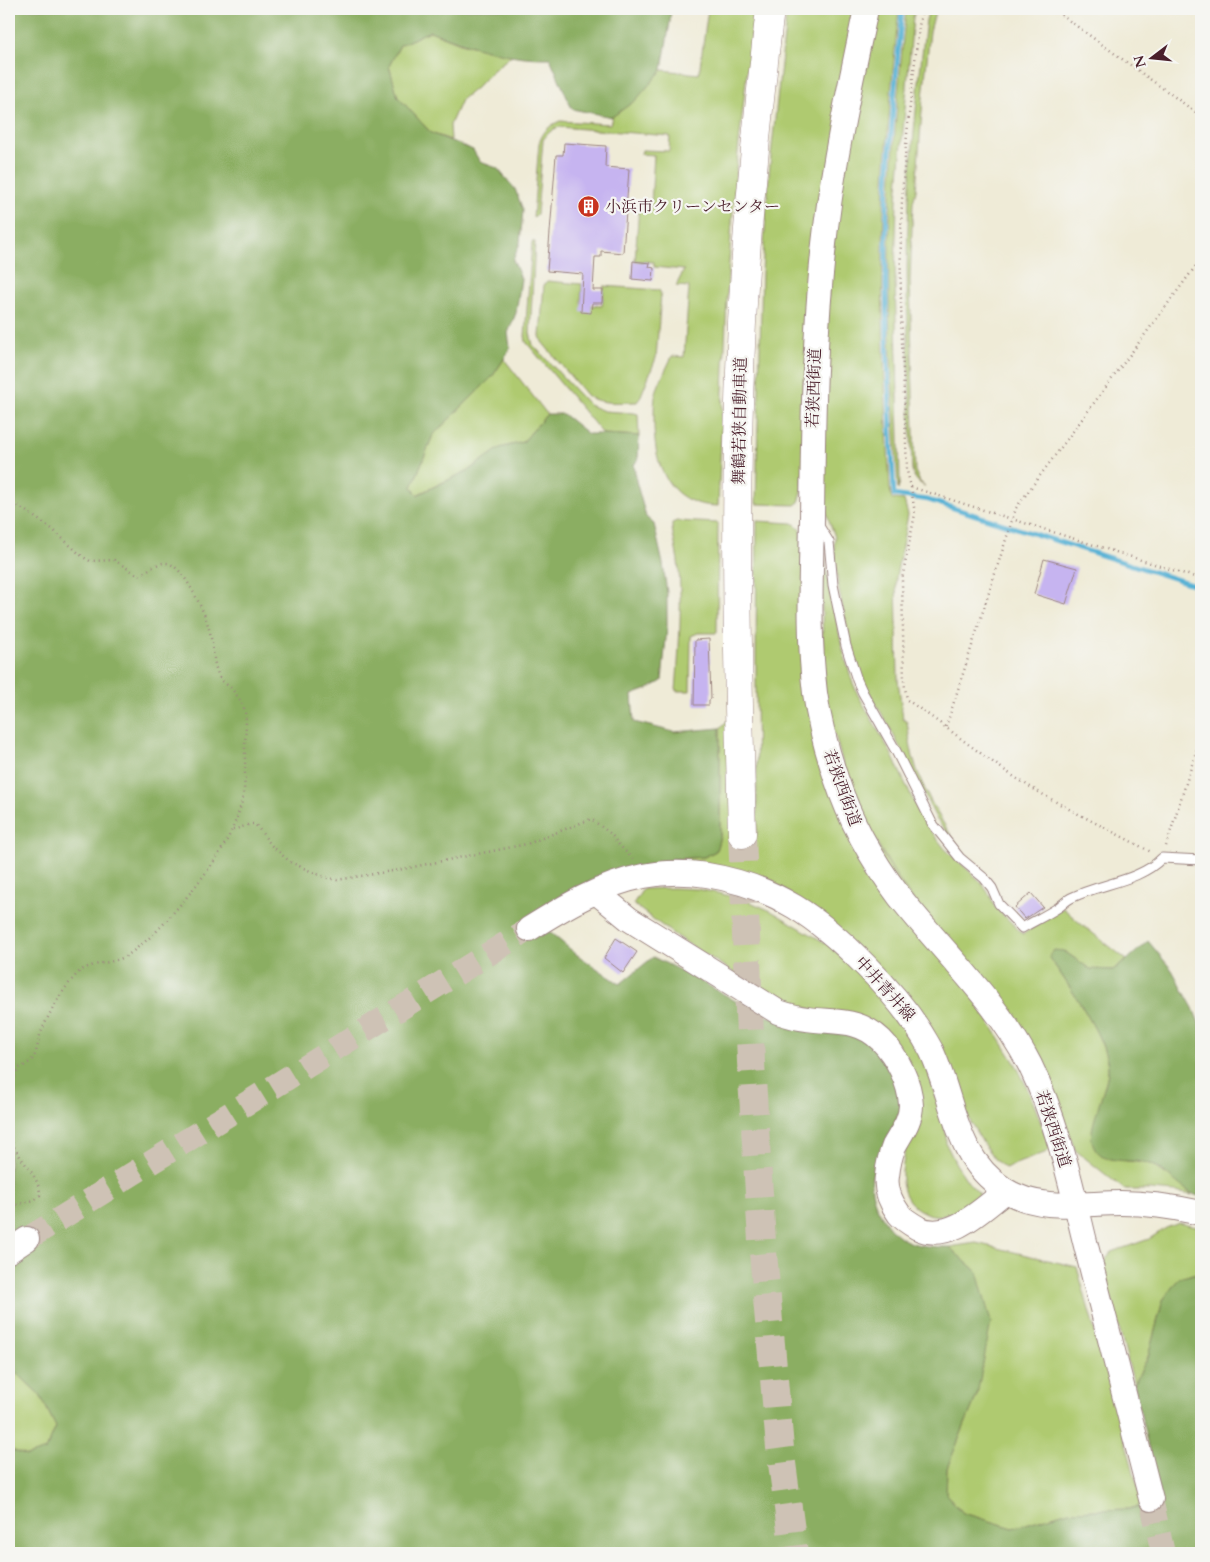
<svg xmlns="http://www.w3.org/2000/svg" width="1210" height="1562" font-family="Cardo,'Noto Serif JP',serif">
<rect width="100%" height="100%" fill="#f6f6f2"/>
<filter id="ink" filterUnits="userSpaceOnUse"><feTurbulence type="fractalNoise" baseFrequency=".02" numOctaves="2"/><feDisplacementMap in="SourceGraphic" scale="10" xChannelSelector="R" yChannelSelector="G"/><feConvolveMatrix kernelMatrix="1 2 1 2 8 2 1 2 1" color-interpolation-filters="sRGB"/></filter>
<filter id="wash" filterUnits="userSpaceOnUse"><feTurbulence type="fractalNoise" baseFrequency=".0096" numOctaves="4" result="noise"/><feDisplacementMap in="SourceGraphic" scale="20" xChannelSelector="R" yChannelSelector="G"/><feGaussianBlur stdDeviation="1.12" result="paint"/><feColorMatrix in="noise" values="0 0 0 0 0 0 0 0 0 0 0 0 0 0 0 0 0 1.4 0 .05"/><feComposite in="paint" operator="in"/></filter>
<g filter="url(#wash)">
<rect width="100%" height="100%" fill="#efebd7"/>
<!-- green -->
<path fill="#afca70" stroke="#7c744e" d="M708 9H754L736 170 728 275 718 506C667 506 653 463 654 419 654 410 654 400 656 392 660 380 667 368 672 356L684 357 689 287 676 286 684 270 654 267V262L635 261 639 205H651L654 155 641 154 642 150 669 151 670 136 559 127C551 130 548 133 543 140L537 214 533 218 539 143C543 132 548 126 560 121L610 124 612 117 636 99 662 70 699 74Z
M787 9H856L801 496 799 502 795 505 756 504 762 272 769 174Z
M875 9H899C891 87 884 165 883 243 881 325 886 407 890 489L892 499 904 500 908 515 896 577 898 680 903 719 907 722C909 733 910 745 913 757 922 791 942 822 961 850L937 820 889 726 862 680 851 645 838 586 834 546 835 537 825 509 820 488 829 282 840 185Z
M906 9H916L913 17 897 200 895 279 900 481 898 490C894 408 887 326 889 244 891 165 898 87 906 9Z
M929 9H936L930 31 923 98 916 191 913 202 910 280 915 471 920 482 925 486C917 482 915 479 912 471 910 381 904 291 909 201 912 141 919 80 926 20Z
M430 31 463 44 512 55 491 72 476 88 461 100 450 125 451 140 431 133 398 97 389 66 400 45Z
M532 242H535L530 333 533 345 589 405 604 411 634 413 638 414 639 436 603 434 526 342 525 336Z
M547 281 582 284 581 304 602 306 604 286 659 290 661 294 656 358 640 398 637 402C620 402 602 405 587 396L542 342 540 336 544 284Z
M504 359 547 414 523 442 500 448 469 470 416 495 412 487 433 435 492 377Z
M677 521 718 523 717 633H698L691 636 690 691H676C679 651 682 611 679 570 678 556 674 542 672 528V523Z
M757 521 793 523 801 529 819 754 1015 1063C1030 1091 1040 1119 1050 1149L1047 1152 1005 1168 995 1160 983 1143 971 1123 950 1074 814 909 627 870 675 859 704 857 716 851 720 836V728L728 720 736 835 757 834 756 672Z
M820 555 824 559 842 647 852 681 858 695 891 753 913 800 928 827 945 849 979 880 990 895 994 906 1023 934 1063 908 1081 924 1127 960 1113 970 1090 969 1064 951 1049 957C1068 985 1104 1033 1108 1067 1109 1078 1102 1089 1102 1101 1101 1119 1104 1139 1105 1158L1151 1164 1180 1184 1192 1195 1175 1192 1151 1190H1125L1075 1150 1059 1104 896 876 853 800 825 699Z
M673 888 697 889 722 894 748 901 771 911 829 945 878 990 924 1058 941 1112 946 1133V1144L956 1164 968 1182 980 1194C962 1213 937 1225 914 1206 907 1200 903 1191 902 1182 901 1171 904 1159 906 1147L811 1009 781 1002 676 936 633 904 643 889Z
M1179 1223 1201 1228V1272L1179 1278 1163 1300 1148 1357 1134 1384 1103 1268 1106 1259 1112 1252 1149 1239 1166 1228Z
M976 1243 1077 1267 1143 1505 1129 1509 1069 1511 1013 1528 963 1513 946 1494 947 1468 977 1395V1272L949 1247Z
M9 1369 17 1373 40 1395 56 1427 46 1450 28 1456 9 1449Z"/>
<!-- forest -->
<path fill="#8bae62" stroke="#6a6646" d="M9 9H671L670 22 662 70 636 100 612 117 572 109 550 58C508 59 469 46 430 31L400 45 389 66 398 97 431 133 473 150 480 162 497 168 515 189 523 210 520 243 513 260 521 279 516 313 508 333 510 347 504 359 492 377 433 435 412 487 417 495 469 470 500 448 523 442 547 414H563L588 434H603L639 436 638 459 634 465 636 481 646 517 654 524 663 564 667 593V627L662 681 648 689 632 695 634 722 674 732 720 728V836L716 851 704 857 675 859 595 879 566 893 522 922 546 929 576 954 620 984 653 957C676 968 698 980 720 992 733 999 747 1009 760 1014 800 1027 864 1022 887 1063 892 1073 902 1100 900 1110 899 1115 896 1120 894 1124 888 1139 875 1161 872 1177 870 1189 874 1202 880 1213 897 1244 916 1247 949 1247L977 1272 991 1322 977 1395 947 1468 946 1494 963 1513 1013 1528 1069 1511 1129 1509 1160 1500 1134 1384 1148 1357 1163 1300 1179 1278 1201 1272V1553H9V1449L27 1456 46 1450 56 1427 40 1395 17 1373 9 1369Z
M1148 941 1172 970 1193 1008 1201 1028V1197C1183 1193 1168 1171 1151 1164 1131 1157 1099 1168 1092 1141 1088 1129 1107 1087 1108 1071 1111 1044 1065 980 1049 957L1054 950 1064 951 1090 969 1113 970 1127 960Z"/>
<g fill="none" stroke-linecap="round" stroke-linejoin="round">
<!-- stream -->
<path stroke="#58b2d5" stroke-width="4.5" d="M902 9C895 87 887 165 886 244 885 328 890 411 894 495L928 500 1201 587"/>
</g>
<g id="blocks">
<!-- building -->
<path fill="#c6b4f0" d="M564 143 606 146 605 167 629 169 623 253 601 251V257H595L593 290H603L602 303H592L591 313 581 312 583 274 547 271 556 155H563Z
M633 261 650 263 649 267 654 268 653 281 632 279Z
M1044 559 1077 568 1066 604 1034 594Z
M709 639 711 699 709 700V705H694L695 640Z
M1031 893 1043 907 1025 919 1015 907Z
M616 938 637 952 623 973 604 958Z"/>
</g>
</g>
<g filter="url(#ink)">
<use href="#blocks" fill-opacity="0" stroke="#9c8581" stroke-width="1"/>
<g fill="none" stroke-linecap="round" stroke-linejoin="round">
<!-- secondary-tunnel -->
<path stroke="#cec2b5" stroke-width="24" stroke-dasharray="24 12" stroke-linecap="butt" d="M27 1239 529 929
M1151 1499 1163 1553"/>
<!-- highway-tunnel -->
<path stroke="#cec2b5" stroke-width="28" stroke-dasharray="28 14" stroke-linecap="butt" d="M742 834 751 1062 762 1241 780 1448 794 1553"/>
<defs>
<path id="lane" d="M817 523 829 542 833 585 846 646 857 680 863 693 896 751 932 823 960 858 984 878 992 888 999 904 1022 928C1034 921 1047 915 1059 907 1063 904 1067 900 1071 898 1100 883 1139 882 1162 858L1201 860"/>
<path id="secondary" d="M866 9C851 81 835 153 826 227 814 324 813 421 812 519 811 577 808 636 815 693 819 722 827 751 836 778 850 821 872 860 899 896 943 952 997 1001 1030 1065 1058 1122 1071 1185 1086 1246 1108 1330 1129 1415 1151 1499
M596 892 629 919 778 1012C787 1015 797 1018 807 1019 835 1023 859 1018 881 1040 897 1056 910 1083 911 1105 911 1121 901 1133 894 1146 890 1156 888 1166 887 1176 885 1189 891 1203 899 1214 904 1220 911 1224 918 1228 950 1243 982 1209 1006 1191
M529 929C564 907 602 884 644 876 664 872 686 872 707 875 775 886 819 918 866 966 892 992 914 1018 931 1050 955 1100 953 1156 1005 1190 1040 1212 1083 1203 1121 1203 1149 1203 1174 1207 1201 1213
M9 1251 27 1239"/>
<path id="highway" d="M742 834C737 646 733 457 745 269 751 182 760 95 770 9"/>
</defs>
<!-- lane casing -->
<use href="#lane" stroke="#9c8581" stroke-width="11"/>
<!-- secondary casing -->
<use href="#secondary" stroke="#9c8581" stroke-width="26"/>
<!-- highway casing -->
<use href="#highway" stroke="#9c8581" stroke-width="29"/>
<!-- path -->
<path stroke="#9c8581" stroke-width="2.5" stroke-dasharray="1 4" stroke-linecap="butt" d="M923 9 920 19C913 79 905 140 902 201 898 291 904 382 907 471L911 487 1201 579
M1053 9 1201 116
M911 487 915 514 902 579 904 681 907 700C943 724 977 752 1013 776 1057 805 1105 827 1151 852
M9 501 17 505 52 529 83 557 90 561 114 560 138 575C147 572 157 562 166 563 182 564 199 603 205 616 207 623 210 630 211 638 214 651 213 666 220 678 222 682 228 685 231 688 236 694 243 703 245 711 247 723 245 736 245 748 245 767 246 787 241 805 230 843 210 868 186 898 174 912 161 928 147 940 140 945 133 952 126 956 111 965 90 961 77 974 61 991 49 1013 40 1035 38 1042 37 1051 34 1057 31 1062 24 1066 19 1068L15 1077 9 1097
M946 727 1016 508 1201 259
M233 830 251 824H255L272 846 290 862 324 877 337 880 398 870 527 844 591 819 611 834 618 844 633 859
M1166 846 1201 736
M9 1133C11 1141 14 1148 19 1155 27 1167 40 1180 40 1195L34 1200 9 1207"/>
<!-- lane -->
<use href="#lane" stroke="#fff" stroke-width="9"/>
<!-- secondary -->
<use href="#secondary" stroke="#fff" stroke-width="24"/>
<!-- highway -->
<use href="#highway" stroke="#fff" stroke-width="28"/>
</g>
</g>
<!-- icons -->
<defs>
<symbol id="building-disc" viewBox="-11 -11 22 22"><circle r="9.5" fill="#c8321e" stroke="#f6f6f2"/><path d="M-4-6H4V6H1V3H-1V6H-4ZM-2.5-4.3h1.7v1.8h-1.7ZM.8-4.3h1.7v1.8H.8ZM-2.5-1h1.7V.8h-1.7ZM.8-1h1.7V.8H.8Z" fill="#fff"/></symbol>
</defs>
<g fill-rule="evenodd">
<use href="#building-disc" x="576" y="194" width="25" height="25"/>
</g>
<g text-anchor="middle" dominant-baseline="central" stroke-width="4.5" stroke-linejoin="round" paint-order="stroke">
<!-- poi labels -->
<g font-size="16" fill="#4a1f2b" stroke="#f6f6f2" text-anchor="start">
<text x="605" y="207">小浜市クリーンセンター</text>
</g>
<!-- street labels -->
<g font-size="16" fill="#4a1f2b" stroke="#f6f6f2">
<text transform="translate(814 388) rotate(-88)">若狭西街道</text>
<text transform="translate(740 421) rotate(-89)">舞鶴若狭自動車道</text>
<text transform="translate(842 788) rotate(70)">若狭西街道</text>
<text transform="translate(885 989) rotate(48)">中井青井線</text>
<text transform="translate(1053 1129) rotate(72)">若狭西街道</text>
</g>
</g>
<!-- margin -->
<rect width="1210" height="1562" fill="none" stroke="#f6f6f2" stroke-width="30"/>
<!-- north arrow -->
<g transform="translate(1152 58) rotate(254)" stroke="#f6f6f2" stroke-width="4" paint-order="stroke">
<path d="M0-4L9 19L0 12L-9 19Z" fill="#4a1f2b"/>
<text y="-8" font-size="14" font-weight="bold" text-anchor="middle" fill="#4a1f2b">N</text>
</g>
</svg>
